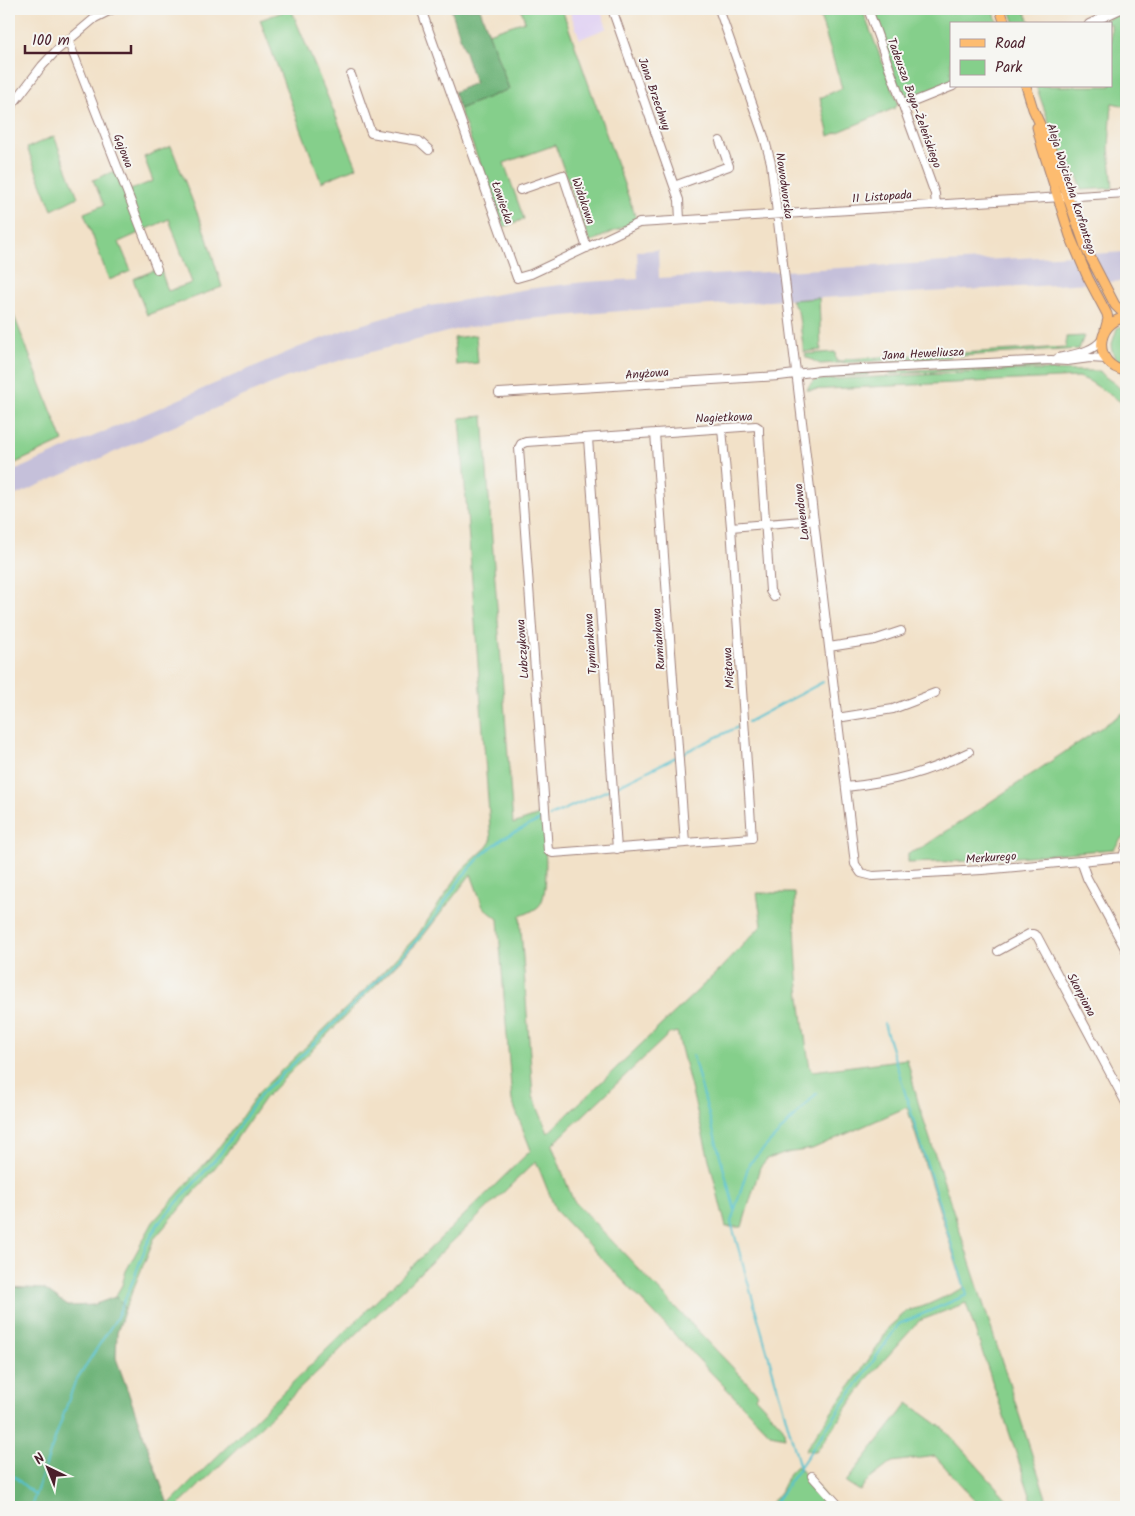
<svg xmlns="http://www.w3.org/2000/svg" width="1135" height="1516" font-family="Kalam,sans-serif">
<rect width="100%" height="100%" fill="#f6f6f2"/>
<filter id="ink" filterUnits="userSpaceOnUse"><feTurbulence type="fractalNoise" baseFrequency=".02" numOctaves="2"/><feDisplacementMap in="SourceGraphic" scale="10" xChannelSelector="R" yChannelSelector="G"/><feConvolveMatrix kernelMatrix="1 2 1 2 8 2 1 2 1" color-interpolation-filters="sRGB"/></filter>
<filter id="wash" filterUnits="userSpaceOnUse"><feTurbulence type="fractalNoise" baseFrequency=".0096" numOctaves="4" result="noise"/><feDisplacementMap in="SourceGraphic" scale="20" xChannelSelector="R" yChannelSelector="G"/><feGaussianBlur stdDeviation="1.12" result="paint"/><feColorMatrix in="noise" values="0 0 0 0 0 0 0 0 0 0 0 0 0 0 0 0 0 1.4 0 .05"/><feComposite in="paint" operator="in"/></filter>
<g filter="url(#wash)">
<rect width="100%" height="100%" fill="#f2e1c8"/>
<!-- built -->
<path fill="#e2d4f3" d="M569 9H600L607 28 580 39Z"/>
<!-- industrial -->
<path fill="#c5c0da" d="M658 250 659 278 1126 252V281L784 300 621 311 529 319 462 328 345 359 285 378 9 498V473L297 348 347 329 413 309 527 289 585 282 638 279 637 251Z"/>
<!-- green -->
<path fill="#85cf8b" stroke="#68775b" d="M291 9 357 167 321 182 260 20Z
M521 9H562L637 221 590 242 555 145 504 163 524 219 504 227 459 109 509 89 488 33 525 21Z
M818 9H862L898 103 895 108 829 136 820 98 842 88Z
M871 9H993L998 24H951V84L907 101 903 99Z
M1010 9H1029L1025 11 1031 24H1015Z
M1126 10V106L1112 103 1109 148 1113 188 1081 190 1078 177 1063 158 1058 148 1036 86H1111V24H1097Z
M54 136 78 197 52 210 27 148Z
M171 146 207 238 222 287 147 315 133 279 160 268 168 291 192 283 169 219 143 231 128 191 153 181 144 157Z
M117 170 141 232 119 242 131 271 109 280 84 213 104 205 93 180Z
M819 298 821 350 804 352 798 311 791 300Z
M9 303 63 441 9 466Z
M1126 325V366L1115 359 1111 347 1117 328Z
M476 335 478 363 456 365 454 338Z
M1084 336 1079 349 959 356 961 353 1066 347V337Z
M835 352 836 361H844L846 359 949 353 951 357 820 364 806 357 805 354Z
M1058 364V367L890 374 889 371Z
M1025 370 1100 371C1107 381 1116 381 1123 393L1126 391V412L1124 413 1121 402 1089 381 1079 377 807 390 810 384 816 380Z
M868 372V375L822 377V375Z
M483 416 513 824 542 814 544 823C544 841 551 896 538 907 533 911 526 914 520 916L533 1096 548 1133 718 971 762 925 757 893H795C794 952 800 1010 810 1068L813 1071 907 1059 918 1102 1049 1507H1034L966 1303 919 1321 869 1377 816 1452 805 1450 881 1342 888 1328 907 1311 927 1305 964 1288 907 1107 812 1149 787 1153 767 1159 760 1167 742 1227H726L677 1032 669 1034 552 1145 573 1200 758 1394 755 1397 783 1427 785 1437 770 1434 556 1211 536 1161 177 1507H169V1504L193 1480 531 1150 512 1101 498 919 483 907 471 874 420 940 264 1099 223 1158 154 1239 125 1309 121 1301 115 1297 122 1285 126 1271 153 1222 215 1152 236 1125 258 1093 371 984 417 936 462 870 487 847 491 841 460 418Z
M1126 711V836L1121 839 1114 849 968 861 908 863V853L920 849Z
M908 1403 945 1430 1014 1507H981L935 1456 892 1462 865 1483 860 1491 846 1482Z
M796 1466 812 1481 834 1507H768L780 1492 790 1472Z"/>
<!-- forest -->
<path fill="#6cb277" stroke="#5b6851" d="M451 9H480L509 89 459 109 454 92 475 83Z
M9 1287 44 1289 68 1306 93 1305 115 1297 121 1301 125 1309 117 1333 116 1358 169 1507H9Z"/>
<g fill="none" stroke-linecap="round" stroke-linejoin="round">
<!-- stream -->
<path stroke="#55c1cf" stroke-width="2" d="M748 722 823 682
M683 753 742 725
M617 786 676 757
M550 816 610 789
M693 1056 735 1211
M800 1468 731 1222 749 1164 817 1093
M9 1472 35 1495
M31 1507 75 1382 116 1319 132 1283 146 1246 158 1224 220 1154 261 1094 292 1065 411 947 432 921 462 877 483 854 503 838 544 818
M772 1507 899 1324 967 1295 884 1024"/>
</g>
</g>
<g filter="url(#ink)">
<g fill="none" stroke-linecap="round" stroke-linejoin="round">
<defs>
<path id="minor" d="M421 9 517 278 531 274 639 223 1126 193
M612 9 674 186 679 200 680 220
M719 9 764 137 771 163 855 864 861 873 873 876 982 870 1123 857
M868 9 935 194 936 205
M1089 24 1121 9
M68 40 157 269
M351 75 371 133 419 141 429 150
M903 106 953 86
M9 109 42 66 56 51 95 18 113 9
M674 186 729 166 720 141
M520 190 563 175 587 248
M1058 358C1074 354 1091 353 1102 340
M499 393 779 376 820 371 1051 360 1067 361 1090 358 1106 359
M722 429 731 527 752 838 553 853 548 851 519 448 521 444 526 442 756 426 759 428V433L770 591 774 597
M655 433 685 843
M588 438 617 849
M731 527 814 520
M829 647 874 640 901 631
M837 718 893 709 935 693
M846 787C893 782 926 773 969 752
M1126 847 1123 857 1126 865
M1081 861 1087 878 1126 950
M998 951 1029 934H1033L1037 936 1126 1103
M812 1476 840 1507"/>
<path id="major" d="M1000 9 1005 24
M1026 86 1033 109 1049 144 1086 249 1115 305 1126 316
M1037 127 1042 147 1070 236 1088 278 1107 314 1108 319 1105 330
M1126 317C1094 323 1093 366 1126 371"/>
</defs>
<!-- minor casing -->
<use href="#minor" stroke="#9e807a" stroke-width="10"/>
<!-- major casing -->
<use href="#major" stroke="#9e807a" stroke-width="11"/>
<!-- minor -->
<use href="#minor" stroke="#fff" stroke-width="8"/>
<!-- major -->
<use href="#major" stroke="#fdbc70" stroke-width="9"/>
</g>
</g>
<g text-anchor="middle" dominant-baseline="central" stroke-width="4" stroke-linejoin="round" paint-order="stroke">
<!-- street labels -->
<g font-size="12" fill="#4a1f2b" stroke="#f6f6f2">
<text transform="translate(654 94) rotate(71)">Jana Brzechwy</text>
<text transform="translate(914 103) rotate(70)">Tadeusza Boya-Żeleńskiego</text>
<text transform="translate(123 151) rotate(69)">Gajowa</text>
<text transform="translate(784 186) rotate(82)">Nowodworska</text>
<text transform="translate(1071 189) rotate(72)">Aleja Wojciecha Korfantego</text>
<text transform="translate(882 197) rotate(-4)">11 Listopada</text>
<text transform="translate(583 201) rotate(71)">Widokowa</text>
<text transform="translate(502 203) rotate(71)">Łowiecka</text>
<text transform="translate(923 354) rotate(-3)">Jana Heweliusza</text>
<text transform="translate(647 374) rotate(-4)">Anyżowa</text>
<text transform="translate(724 418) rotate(-2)">Nagietkowa</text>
<text transform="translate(802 512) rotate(-97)">Lawendowa</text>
<text transform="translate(659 639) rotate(-94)">Rumiankowa</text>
<text transform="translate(591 644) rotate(-94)">Tymiankowa</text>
<text transform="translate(523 649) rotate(-94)">Lubczykowa</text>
<text transform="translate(729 668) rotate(-94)">Miętowa</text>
<text transform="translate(991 858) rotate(-4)">Merkurego</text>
<text transform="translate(1081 995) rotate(62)">Skorpiona</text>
</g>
</g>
<!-- margin -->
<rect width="1135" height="1516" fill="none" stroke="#f6f6f2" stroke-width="30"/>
<!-- legend -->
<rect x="950" y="22" width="162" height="65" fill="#f6f6f2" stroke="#b1a0a2"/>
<rect x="960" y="39" width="25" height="8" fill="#fdbc70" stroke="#b1a0a2"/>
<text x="995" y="48" font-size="15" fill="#4a1f2b">Road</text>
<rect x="960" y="60" width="25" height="15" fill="#85cf8b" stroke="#b1a0a2"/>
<text x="995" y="72" font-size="15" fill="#4a1f2b">Park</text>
<!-- north arrow -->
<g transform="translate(48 1468) rotate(317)" stroke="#f6f6f2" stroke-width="4" paint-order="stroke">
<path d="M0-4L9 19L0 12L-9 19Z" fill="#4a1f2b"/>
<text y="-8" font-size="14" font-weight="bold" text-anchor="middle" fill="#4a1f2b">N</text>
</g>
<!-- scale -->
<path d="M25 45v8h106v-8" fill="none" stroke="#4a1f2b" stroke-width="2.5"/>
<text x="32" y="45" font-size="15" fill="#4a1f2b" stroke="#f6f6f2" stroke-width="4" paint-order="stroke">100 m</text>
</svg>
